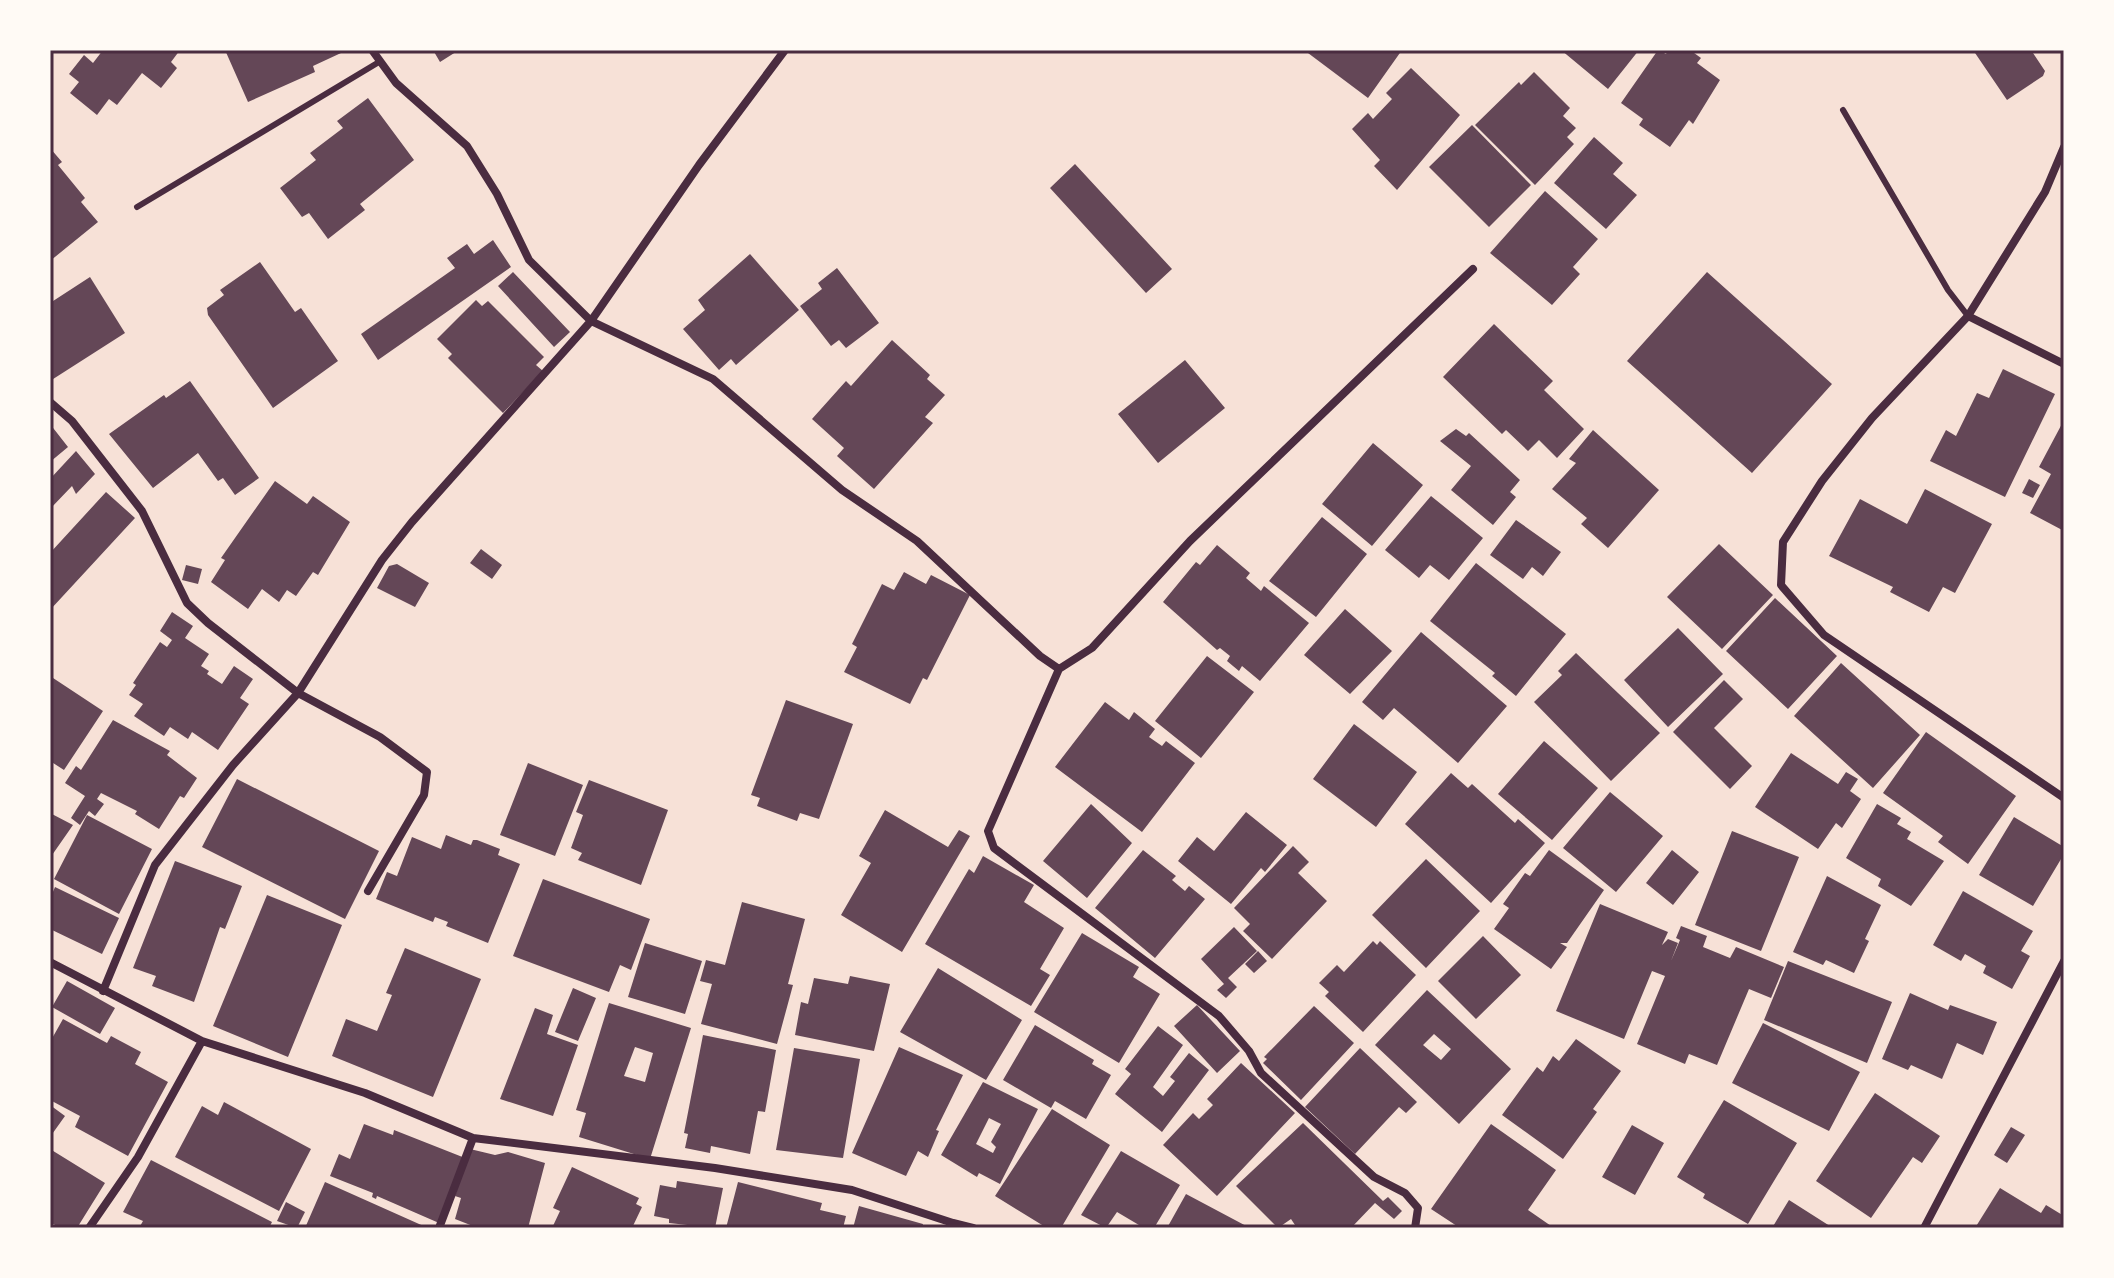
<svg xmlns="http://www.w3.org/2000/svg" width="2114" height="1278" font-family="Quicksand,sans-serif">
<rect width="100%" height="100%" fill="#f7e1d7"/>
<!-- building -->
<path fill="#644757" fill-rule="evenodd" d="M103 50H180L171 62 177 68 161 88 142 73 117 105 109 99 97 115 70 93 79 82 69 74 84 55 93 63Z
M225 50H340L341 53 313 66 315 72 248 102Z
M433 50H459L440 62Z
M1304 50H1402L1368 98Z
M1561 50H1639L1608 89Z
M1658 50 1666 54 1668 50H1690L1701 58 1697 63 1720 80 1693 124 1689 120 1670 147 1639 125 1643 119 1621 103Z
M1973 50H2031L2045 71 2043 76 2007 100Z
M1411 68 1460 115 1397 190 1374 166 1380 160 1352 129 1368 113 1373 119 1392 99 1386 93Z
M1534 72 1570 108 1563 116 1576 128 1567 137 1574 144 1535 185 1475 125 1519 82 1521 85Z
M368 98 414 160 360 204 365 210 328 239 309 213 302 217 280 188 316 160 310 153 343 128 337 121Z
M1472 125 1531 185 1489 227 1429 167Z
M1594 137 1623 163 1613 174 1637 195 1606 229 1554 183Z
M50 148 62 162 58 165 85 198 81 202 98 222 50 261Z
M1075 164 1172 269 1146 293 1050 188Z
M1545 191 1598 239 1573 267 1580 274 1552 305 1490 253Z
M493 240 511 267 378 360 361 334 455 268 447 258 467 244 474 254Z
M750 254 799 310 736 365 731 359 719 370 683 329 705 310 698 300Z
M260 262 295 312 301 308 338 361 273 408 208 315 207 308 224 295 220 290Z
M837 268 879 323 846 348 839 340 831 346 800 306 822 289 818 283Z
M513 272 570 332 554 347 498 286Z
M1707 272 1832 384 1752 473 1627 361Z
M90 277 125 333 50 381V303Z
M476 300 482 306 488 301 544 357 536 365 543 371 503 413 448 358 452 354 437 339Z
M1494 324 1553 381 1544 390 1584 429 1557 458 1539 440 1528 451 1506 430 1502 434 1443 377Z
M892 340 930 375 927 379 945 395 925 417 933 423 874 489 837 456 844 448 812 419 846 381 851 386Z
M1185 360 1225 408 1158 463 1118 414Z
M2003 369 2055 394 2005 497 1930 461 1946 430 1956 436 1977 393 1989 398Z
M190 381 259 478 235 495 223 478 218 481 198 453 153 488 109 434 164 395 166 398Z
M2064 420V531L2030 513 2051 474 2039 467Z
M50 424 68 447 50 462Z
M1456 429 1466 436 1469 433 1520 480 1510 492 1516 497 1493 525 1451 490 1471 466 1440 441Z
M1593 430 1659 490 1608 548 1581 524 1587 518 1552 489 1576 463 1569 459Z
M1373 443 1423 485 1372 546 1322 504Z
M76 451 95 474 76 494 72 486 50 509V479Z
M2029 479 2040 485 2033 498 2022 493Z
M275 481 307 504 313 496 350 522 318 575 313 572 296 596 287 590 279 602 262 589 248 609 211 582 225 560 221 558Z
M1925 489 1992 524 1955 593 1943 587 1929 612 1890 592 1893 587 1829 556 1860 499 1907 524Z
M106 492 135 518 50 610V553Z
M1431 496 1483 538 1449 580 1430 565 1419 578 1385 550Z
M1322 517 1367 554 1316 617 1269 581Z
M1516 520 1561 552 1543 576 1532 567 1523 579 1490 555Z
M1719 544 1773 595 1722 649 1667 597Z
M1217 545 1250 573 1246 578 1261 591 1264 586 1309 623 1260 681 1242 666 1239 671 1227 661 1230 656 1220 648 1217 650 1163 602 1196 562 1200 565Z
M481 549 502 565 492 579 470 563Z
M1476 563 1566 634 1516 696 1492 676 1495 673 1430 621Z
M397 564 429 583 415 607 377 588 389 566Z
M186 565 202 569 198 584 182 580Z
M904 572 926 584 931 575 970 595 927 680 923 678 910 704 844 672 857 647 852 644 882 584 894 590Z
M1775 598 1837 656 1788 709 1726 651Z
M1345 609 1392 651 1350 694 1304 655Z
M172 612 193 626 185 638 209 654 201 666 209 671 207 674 222 684 234 666 253 679 240 698 249 704 218 750 192 732 188 739 170 727 164 736 134 716 143 704 129 695 136 685 133 683 160 642 167 647 172 640 160 631Z
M1678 628 1723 674 1668 727 1624 680Z
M1421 632 1507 706 1458 763 1394 708 1383 720 1362 702Z
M1576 653 1660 733 1611 781 1534 702 1562 675 1558 671Z
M1207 656 1254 692 1201 758 1155 721Z
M1841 663 1920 735 1873 788 1794 716Z
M50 676 103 711 64 770 50 761Z
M1724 680 1743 699 1714 728 1752 766 1730 789 1673 732Z
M786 700 853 724 819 819 800 813 797 821 757 806 760 798 751 795Z
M1105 702 1129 720 1134 712 1155 729 1149 737 1162 746 1166 741 1195 763 1142 832 1055 767Z
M113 720 170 751 167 755 197 778 184 798 180 796 159 829 135 814 137 811 101 793 97 799 104 804 95 816 89 811 80 825 71 818 85 796 65 783 76 766 81 770Z
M1354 724 1417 772 1376 827 1313 779Z
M1926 732 2016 796 1968 864 1938 842 1943 836 1883 793Z
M1544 741 1598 788 1552 840 1498 794Z
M1791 753 1838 784 1846 772 1858 779 1850 791 1861 799 1842 828 1836 823 1818 849 1755 807Z
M528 763 583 785 555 856 500 835Z
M1451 773 1468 788 1472 784 1515 823 1518 819 1545 843 1491 903 1405 824Z
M237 779 379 851 345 919 202 847Z
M589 780 668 810 641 885 578 860 582 853 571 848 583 815 576 812Z
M1610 792 1663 836 1616 892 1563 848Z
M1091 804 1132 843 1087 898 1043 861Z
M1877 804 1901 818 1897 824 1911 832 1907 839 1944 861 1911 906 1878 886 1881 879 1846 858Z
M885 810 948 847 959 830 970 836 902 952 841 915 871 863 859 856Z
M1246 812 1287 845 1265 872 1261 868 1231 904 1178 861 1197 837 1214 851Z
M50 813 73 825 50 858Z
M87 815 152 849 119 914 54 879Z
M2014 817 2064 847V854L2033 906 1979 875Z
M1732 831 1799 857 1761 951 1695 925Z
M446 835 471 845 473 840H477L500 849 498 855 520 864 488 943 446 926 448 922 435 917 433 922 376 899 387 872 397 876 412 837 441 849Z
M1293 846 1309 862 1298 873 1327 901 1272 959 1243 931 1250 924 1234 908Z
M1143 850 1176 876 1172 880 1185 891 1189 886 1205 899 1155 958 1095 908Z
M1549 850 1604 890 1567 943H1560L1567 947 1551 969 1494 929 1509 908 1503 904 1525 873 1530 876Z
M1672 850 1699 872 1673 905 1646 883Z
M983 856 1034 885 1024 902 1064 928 1040 969 1050 975 1031 1006 925 944 969 869 974 873Z
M1426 859 1480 911 1426 968 1372 915Z
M175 861 242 886 225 929 220 927 194 1002 152 986 156 976 133 968Z
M1827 876 1881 905 1865 939 1869 941 1854 973 1826 960 1823 965 1793 952Z
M543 879 650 919 631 970 620 965 609 992 513 956Z
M55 887 119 918 102 954 50 929V899Z
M1963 891 2033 931 2021 951 2030 956 2012 989 1983 973 1986 966 1965 954 1961 961 1933 945Z
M267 895 342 925 288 1057 213 1026Z
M742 902 805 919 788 984 793 985 777 1044 701 1024 712 984 700 981 706 960 725 965Z
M1600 904 1668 932 1662 945 1668 939 1678 943 1671 961 1680 940 1676 938 1681 926 1707 936 1703 947 1730 958 1736 947 1784 967 1771 998 1749 989 1717 1065 1689 1054 1685 1064 1637 1044 1665 976 1652 971 1624 1039 1556 1011Z
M1234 927 1257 951 1228 978 1237 987 1226 998 1217 990 1224 984 1201 959Z
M1082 933 1139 967 1133 977 1160 994 1119 1063 1034 1012Z
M1483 936 1521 975 1476 1019 1438 981Z
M1373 941 1377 945 1380 941 1416 975 1363 1032 1325 996 1329 992 1319 983 1337 965 1344 972Z
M645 943 702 961 685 1014 628 997Z
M405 948 481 979 433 1097 332 1056 346 1019 377 1031 392 995 386 993Z
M1258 951 1267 961 1254 973 1245 964Z
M1788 961 1892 1002 1867 1063 1764 1020Z
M938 968 1022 1020 986 1080 900 1032Z
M850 976 890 984 874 1051 795 1035 801 1002 808 1004 814 978 848 984Z
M67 981 115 1008 100 1034 52 1007Z
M573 988 596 998 578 1041 555 1032Z
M1427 990 1511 1069 1459 1124 1375 1045ZM1434 1034 1451 1049 1441 1060 1423 1045Z
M1910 993 1948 1010 1950 1005 1997 1022 1983 1055 1957 1043 1942 1079 1911 1065 1908 1070 1882 1059Z
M609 1003 691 1028 650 1159 579 1137 586 1113 576 1110ZM635 1047 653 1053 645 1082 624 1076Z
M1197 1005 1240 1051 1217 1073 1174 1026Z
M1314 1006 1354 1043 1301 1100 1263 1063 1267 1059 1264 1057Z
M535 1008 553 1015 547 1034 578 1045 553 1116 500 1099Z
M63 1019 107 1043 111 1036 141 1052 135 1064 168 1082 128 1156 75 1127 80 1116 50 1100V1042Z
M1763 1023 1860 1072 1829 1131 1732 1083Z
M1035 1025 1094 1060 1092 1064 1111 1075 1086 1119 1055 1101 1051 1108 1003 1080Z
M1158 1026 1183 1045 1153 1087 1163 1096 1175 1081 1170 1077 1189 1053 1209 1070 1162 1132 1115 1094 1131 1074 1125 1069Z
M703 1035 776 1050 765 1112 758 1111 750 1154 711 1146 710 1153 685 1148 688 1134 684 1133Z
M1576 1039 1621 1071 1593 1109 1597 1112 1563 1159 1502 1115 1537 1067 1543 1072 1553 1056 1559 1061Z
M899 1047 963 1075 936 1130 939 1131 928 1157 918 1151 906 1176 852 1153Z
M794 1048 860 1059 843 1158 776 1150Z
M1360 1048 1417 1102 1406 1113 1399 1107 1355 1154 1305 1107Z
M1241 1063 1295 1113 1217 1196 1163 1145 1193 1113 1199 1119 1213 1105 1207 1099Z
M983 1082 1038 1109 1000 1184 979 1173 977 1177 941 1155ZM989 1118 1001 1124 991 1142 996 1147 993 1153 976 1144Z
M1875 1093 1940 1136 1922 1163 1913 1157 1871 1218 1816 1181Z
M1724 1100 1797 1143 1748 1224 1703 1198 1705 1194 1677 1177Z
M224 1102 311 1149 279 1211 175 1157 202 1106 218 1115Z
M50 1105 65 1116 50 1137Z
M1052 1109 1110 1145 1061 1228H1047L995 1196Z
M1303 1123 1383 1201 1388 1197 1402 1211 1394 1219 1375 1203 1351 1228H1297L1291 1219 1278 1228 1236 1186Z
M364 1124 393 1135 394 1130 465 1158 439 1223 377 1196 376 1199 372 1197 373 1193 330 1176 339 1154 350 1159Z
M1491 1124 1556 1170 1528 1210 1554 1228H1460L1431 1209Z
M1632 1125 1664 1143 1635 1195 1602 1177Z
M2011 1127 2025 1135 2007 1163 1994 1155Z
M50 1149 105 1183 77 1228H60L50 1222Z
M470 1149 495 1155 508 1152 545 1163 528 1228H478L455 1219 461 1198 455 1196Z
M1121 1151 1180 1185 1154 1228H1144L1117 1212 1106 1228 1081 1215Z
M151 1160 272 1222 269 1228H139L143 1221 123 1212Z
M572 1167 639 1198 636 1204 642 1207 632 1228H552L560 1211 553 1208Z
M677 1181 723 1188 715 1228 669 1223V1219L654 1216 660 1185 676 1188Z
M325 1182 428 1228H305Z
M738 1182 822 1203 820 1210 846 1216 843 1228H726Z
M2000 1188 2041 1213 2046 1205 2064 1216V1228H1975Z
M1186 1194 1250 1228H1167Z
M1789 1200 1833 1228H1772Z
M286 1202 305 1212 297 1228 277 1221Z
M859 1206 923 1224 922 1228H853Z"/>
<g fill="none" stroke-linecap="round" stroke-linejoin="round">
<!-- service -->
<path stroke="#4a2c40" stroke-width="6" d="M1843 110 1948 290 1968 316
M137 207 379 62"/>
<!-- minor -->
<path stroke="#4a2c40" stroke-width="8" d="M372 50 396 83 467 146 497 194 529 260 591 321 713 379 842 490 917 541 1040 656 1059 669 1092 648 1190 541 1473 269
M2064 147 2045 192 1968 316 2064 364
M1968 316 1872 418 1822 481 1783 542 1781 585 1824 635 2064 798
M50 402 72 421 142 511 187 603 208 623 298 693 233 765 155 865 103 991
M1059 669 988 831 994 848 1219 1016 1249 1051 1261 1073 1374 1177 1405 1193 1418 1208 1415 1228
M368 891 424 795 427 772 380 737 298 693 382 560 412 522 591 321 699 165 785 50
M50 962 202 1041 365 1093 473 1138 715 1168 852 1190 953 1223 951 1228
M953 1223 973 1228
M89 1228 138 1157 202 1041
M439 1228 473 1138
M1924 1228 2064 961"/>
</g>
<!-- border -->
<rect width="2114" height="1278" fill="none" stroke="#fffaf5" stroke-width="104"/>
<rect x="52" y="52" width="2010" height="1174" fill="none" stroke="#4a2c40" stroke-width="3"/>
</svg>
